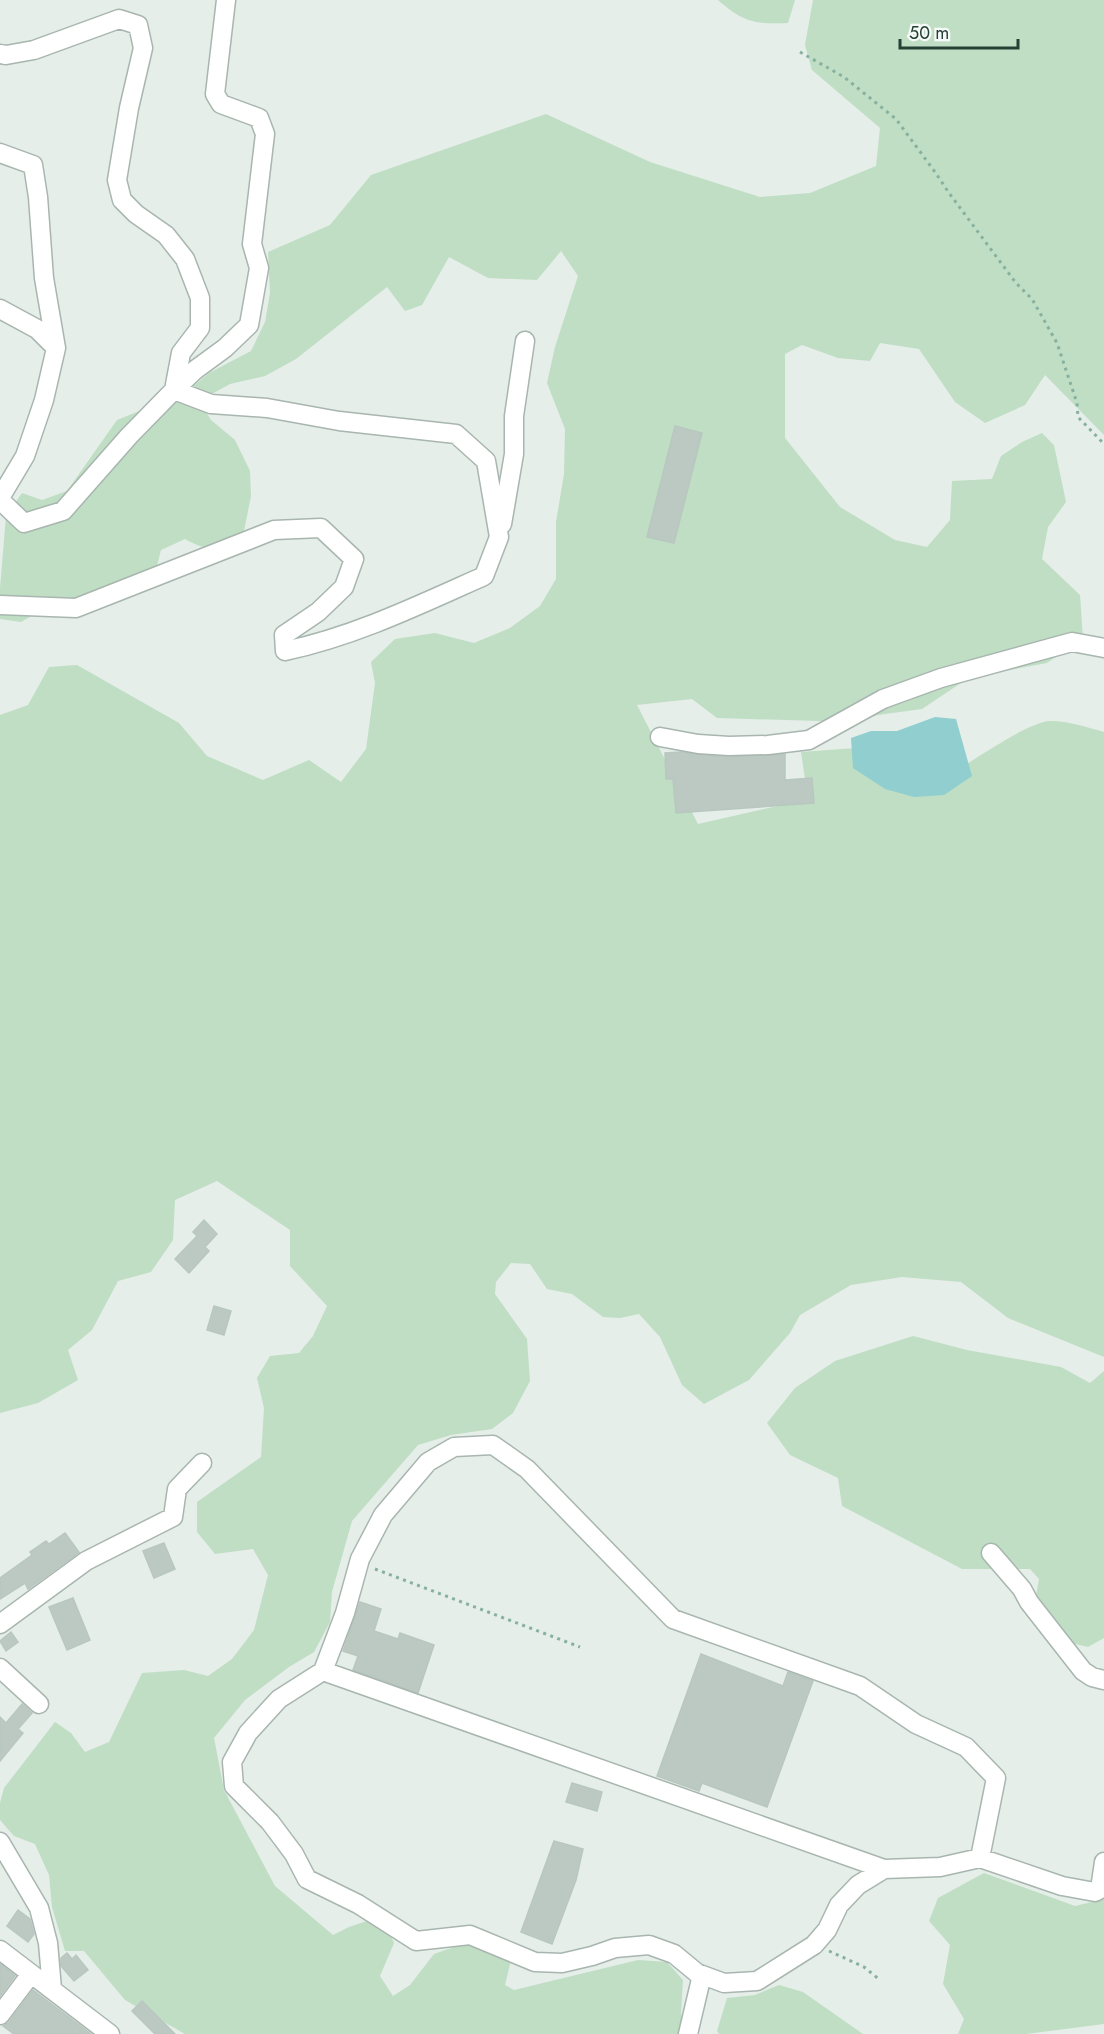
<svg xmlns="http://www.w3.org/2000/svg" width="1104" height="2034" font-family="Jost,sans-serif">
<rect width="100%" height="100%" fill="#e5eee9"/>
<!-- green -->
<path fill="#bfdec4" d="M718 0H795L788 23C755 24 744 23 718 0Z
M813 0H1104V435L1045 375 1025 405 985 423 955 402 919 349 880 343 870 361 838 358 802 345 785 354V438L840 507 895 540 927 547 950 520 952 481 992 479 1001 456 1022 442 1042 433 1054 445 1066 502 1048 527 1042 559 1080 595 1083 639 1047 663 1010 670 976 673 922 709 878 715 852 722 717 718 692 699 637 705 698 824 808 799 801 752 856 748 948 776C970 763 1027 722 1050 721 1069 721 1086 727 1104 732V1357L1008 1318 961 1282 902 1277 851 1285 800 1315 790 1333 749 1380 704 1404 682 1385 660 1337 639 1314 620 1318 603 1317 572 1294 547 1289 530 1264 511 1263 496 1282 495 1294 527 1339 530 1381 513 1413 492 1429 451 1435 418 1445 352 1521 332 1592 330 1622 314 1652 289 1667 245 1700 214 1738 224 1790 275 1886 333 1935 349 1927 370 1920 389 1932 394 1943 380 1976 393 1996 410 1985 434 1954 471 1941 511 1960 505 1985 514 1990 638 1960 667 1962 683 1980 681 2013 684 2034H185L125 2000 84 1951H65L52 1907 49 1875 35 1844 14 1836 0 1820V1803L4 1788 55 1722 71 1733 85 1752 109 1742 142 1673 184 1670 208 1676 232 1659 254 1630 268 1575 253 1549 215 1554 197 1532V1502L261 1457 264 1408 257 1378 270 1356 299 1353 313 1336 327 1306 290 1266V1230L217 1181 175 1200 173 1240 151 1272 118 1281 92 1330 68 1350 78 1380 38 1403 0 1413V715L28 705 49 667 77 665 179 723 207 756 263 780 309 760 341 782 366 749 375 683 371 662 395 639 435 633 474 643 510 628 540 606 556 579V522L564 474 565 429 547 383 555 347 578 276 561 251 537 280 488 278 449 257 422 305 405 311 387 287 296 359 265 376 230 384 199 401 211 420 235 440 250 471 251 496 244 531C221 548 213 555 185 539L161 550 155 573 114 593 49 606 21 622 0 619V588L6 516 22 493 42 500 67 491 117 420 186 392 209 373 251 351 265 322 270 293 268 252 330 225 371 175 546 114 650 162 760 197 810 193 876 166 880 128 812 70 805 45Z
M913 1336 967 1350 1061 1367 1090 1383 1104 1371V1638L1088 1647 1067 1642 1035 1601 1039 1579 1030 1569H962L842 1506 838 1478 790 1455 767 1423 795 1388 835 1361Z
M984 1873 1075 1906 1104 1899V2024L1026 2034H958L964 2019 943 1984 950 1945 929 1921 938 1898Z
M779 1985 803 1992 863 2034H719L717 2031 727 1998 755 1995Z"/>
<!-- water -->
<path fill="#90ced0" d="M935 717 956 719 972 776 944 795 914 797 885 789 853 768 851 738 871 731H897Z"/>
<!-- building -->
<path fill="#bbc9c2" stroke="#b8c7bf" stroke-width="1.5" d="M675 426 702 433 674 543 647 537Z
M681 752 728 757 785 754V780L812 778 814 803 676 813 673 779H666L665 753Z
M204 1220 217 1234 205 1247 209 1251 189 1273 175 1259 197 1236 193 1232Z
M214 1306 231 1311 224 1335 207 1330Z
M65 1533 79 1552 28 1589 25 1583 0 1599V1578L32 1555 30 1552 46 1541 49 1544Z
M164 1543 175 1569 154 1578 143 1551Z
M73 1598 90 1640 67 1650 49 1607Z
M360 1602 381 1609 374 1631 398 1639 400 1633 434 1645 418 1693 353 1670 358 1656 343 1651Z
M11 1632 18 1642 6 1651 0 1641Z
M701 1654 783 1686 788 1672 813 1681 767 1807 702 1783 699 1791 657 1776Z
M22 1704 32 1713 18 1729 23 1733 0 1761V1717L6 1723Z
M572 1783 602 1792 597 1811 566 1802Z
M554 1841 583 1849 576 1880 552 1944 521 1932Z
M18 1910 30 1919 34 1934 28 1942 7 1926Z
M67 1953 72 1959 76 1955 88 1970 74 1981 61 1966V1958Z
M0 1964 15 1976 0 1996Z
M33 1990 91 2034H14L3 2026 9 2022Z
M142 2001 175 2034H155L132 2011Z"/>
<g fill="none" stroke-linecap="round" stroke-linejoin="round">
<defs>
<path id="street" d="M0 54 6 55 34 50 119 19 138 25 143 48 129 108 117 180 122 200 136 214 166 235 185 259 200 298V328L181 353 174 390
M0 153 33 165 38 197 44 278 56 348
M0 309 37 329 56 348 44 400 25 456 0 498
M174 390 195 370 225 348 249 325 259 268 252 244 265 134 259 118 221 104 215 94 226 0
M0 500 24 523 63 511 129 436 174 390 211 404 267 408 339 421 456 434 486 461 499 537 484 576C419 605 355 636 285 651L284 635 318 612 344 587 354 559 321 528 274 530 76 608 0 605
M502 524 514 454V416L525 341
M660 737 698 744 729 746 768 745 809 740 883 699 941 678 1072 642 1104 648
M991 1553 1022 1589 1029 1602 1083 1671 1092 1677 1104 1680
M0 1624 86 1561 173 1517 177 1489 202 1463
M0 1668 39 1704
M323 1671 884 1869 940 1867 980 1858 1062 1886 1095 1892 1104 1887
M0 1842 39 1908 48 1943 52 1989
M884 1869 858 1885 839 1905 827 1930 814 1945 757 1981 724 1983 697 1973 674 1954 649 1945 615 1948 592 1956 562 1963 535 1962 470 1935 416 1941 358 1904 307 1879 294 1854 270 1822 234 1786 232 1762 248 1733 279 1699 323 1671 345 1613 360 1559 383 1515 428 1462 454 1447 493 1445 527 1469 673 1619 860 1686 916 1724 966 1747 996 1778 980 1858
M1100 1889 1104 1862
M0 1950 110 2034
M0 2015 31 1974
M688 2034 702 1975"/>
</defs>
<!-- street casing -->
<use href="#street" stroke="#a8b6af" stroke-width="21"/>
<!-- path -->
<path stroke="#87b09f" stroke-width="3" stroke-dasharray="3 4.5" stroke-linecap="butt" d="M800 52 844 77 896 119 935 172 949 193 1016 283 1032 299 1057 343 1077 403 1078 417 1104 444
M375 1569 580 1647
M829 1951 864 1967 880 1980"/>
<!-- street -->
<use href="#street" stroke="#fff" stroke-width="18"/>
</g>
<!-- scale -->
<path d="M900 39v9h118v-9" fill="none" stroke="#254035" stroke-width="3"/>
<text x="909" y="39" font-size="18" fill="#254035" stroke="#f6faf8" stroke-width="4.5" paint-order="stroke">50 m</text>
</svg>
